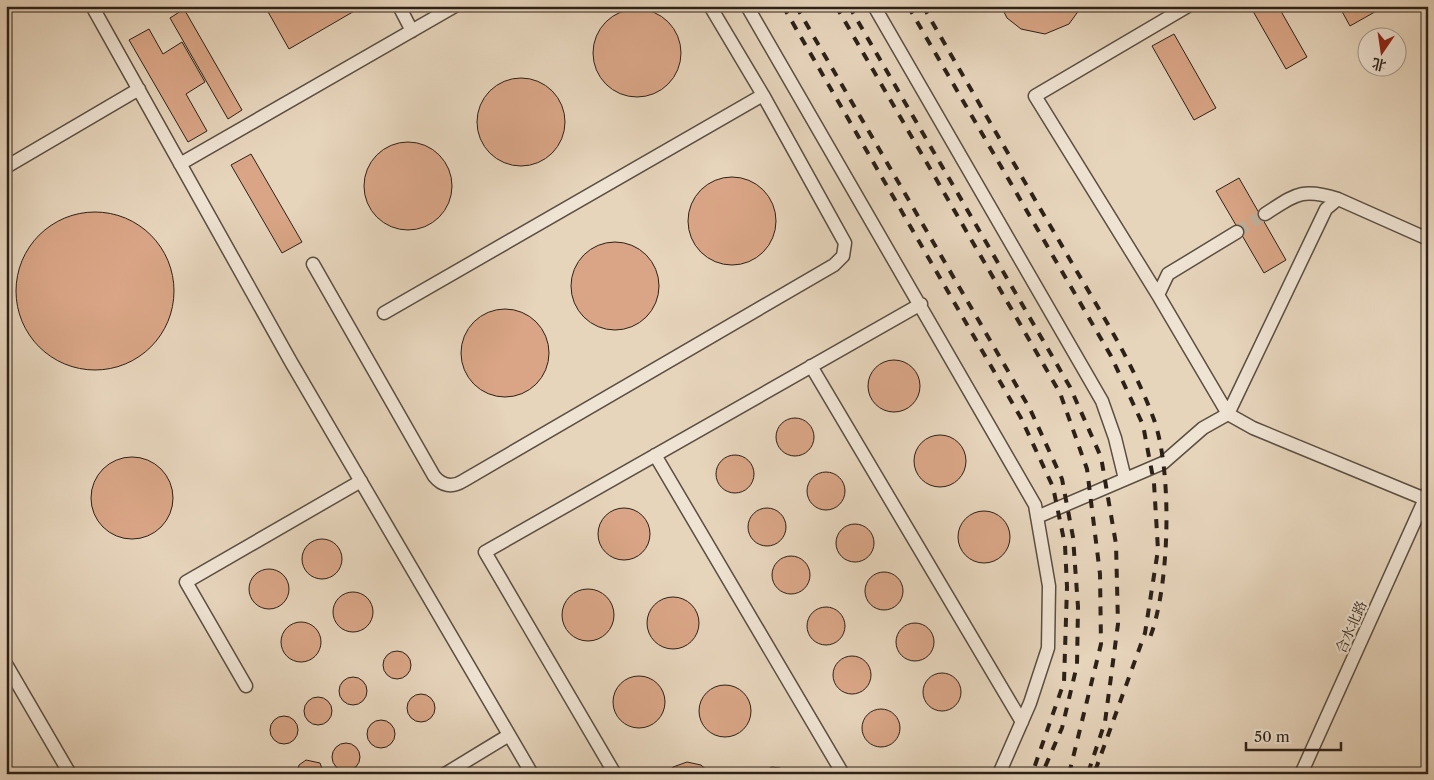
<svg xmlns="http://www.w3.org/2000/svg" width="1434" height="780" font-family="'Libre Caslon Text','Noto Serif SC',serif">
<rect width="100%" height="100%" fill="#e6d4bb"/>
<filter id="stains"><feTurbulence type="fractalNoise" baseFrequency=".004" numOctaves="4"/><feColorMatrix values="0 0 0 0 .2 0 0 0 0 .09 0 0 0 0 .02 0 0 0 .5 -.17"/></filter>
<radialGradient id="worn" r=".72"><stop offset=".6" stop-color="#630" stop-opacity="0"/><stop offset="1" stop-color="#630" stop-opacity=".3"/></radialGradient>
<!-- building -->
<path fill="#d9a586" stroke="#2c2118" d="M274 6H363L289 49 267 10Z
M1001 6H1082L1069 24 1045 34 1021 29 1007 18Z
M1250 6H1278L1307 57 1286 69Z
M1339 6H1378L1380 9 1350 26Z
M184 9 242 110 228 119 170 18Z
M593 53a44 44 0 1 1 88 0a44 44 0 1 1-88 0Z
M149 29 163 54 182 42 205 82 186 94 207 131 188 142 129 40Z
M1174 34 1216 108 1194 120 1152 46Z
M477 122a44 44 0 1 1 88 0a44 44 0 1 1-88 0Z
M364 186a44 44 0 1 1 88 0a44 44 0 1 1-88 0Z
M251 154 302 242 282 253 231 165Z
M688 221a44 44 0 1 1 88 0a44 44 0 1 1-88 0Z
M1239 178 1286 260 1264 273 1216 191Z
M16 291a79 79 0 1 1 158 0a79 79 0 1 1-158 0Z
M571 286a44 44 0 1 1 88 0a44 44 0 1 1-88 0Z
M461 353a44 44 0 1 1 88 0a44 44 0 1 1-88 0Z
M868 386a26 26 0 1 1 52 0a26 26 0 1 1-52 0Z
M776 437a19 19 0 1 1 38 0a19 19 0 1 1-38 0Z
M914 461a26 26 0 1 1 52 0a26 26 0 1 1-52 0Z
M716 474a19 19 0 1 1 38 0a19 19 0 1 1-38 0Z
M91 498a41 41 0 1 1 82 0a41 41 0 1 1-82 0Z
M807 491a19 19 0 1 1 38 0a19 19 0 1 1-38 0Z
M598 534a26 26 0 1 1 52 0a26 26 0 1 1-52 0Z
M748 527a19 19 0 1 1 38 0a19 19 0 1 1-38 0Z
M958 537a26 26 0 1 1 52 0a26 26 0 1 1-52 0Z
M836 543a19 19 0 1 1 38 0a19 19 0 1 1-38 0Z
M302 559a20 20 0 1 1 40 0a20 20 0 1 1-40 0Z
M772 575a19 19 0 1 1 38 0a19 19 0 1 1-38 0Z
M249 589a20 20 0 1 1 40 0a20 20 0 1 1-40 0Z
M865 591a19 19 0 1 1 38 0a19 19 0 1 1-38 0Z
M562 615a26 26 0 1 1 52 0a26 26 0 1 1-52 0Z
M333 612a20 20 0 1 1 40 0a20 20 0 1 1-40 0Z
M647 623a26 26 0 1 1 52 0a26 26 0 1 1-52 0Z
M807 626a19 19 0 1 1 38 0a19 19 0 1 1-38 0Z
M281 642a20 20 0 1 1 40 0a20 20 0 1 1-40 0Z
M896 642a19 19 0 1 1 38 0a19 19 0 1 1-38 0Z
M383 665a14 14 0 1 1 28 0a14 14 0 1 1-28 0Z
M833 675a19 19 0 1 1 38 0a19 19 0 1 1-38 0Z
M923 692a19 19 0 1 1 38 0a19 19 0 1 1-38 0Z
M613 702a26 26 0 1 1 52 0a26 26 0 1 1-52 0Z
M339 691a14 14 0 1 1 28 0a14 14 0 1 1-28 0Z
M699 711a26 26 0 1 1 52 0a26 26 0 1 1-52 0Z
M407 708a14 14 0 1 1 28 0a14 14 0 1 1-28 0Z
M304 711a14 14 0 1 1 28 0a14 14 0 1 1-28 0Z
M862 728a19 19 0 1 1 38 0a19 19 0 1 1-38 0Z
M270 730a14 14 0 1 1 28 0a14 14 0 1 1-28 0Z
M367 734a14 14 0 1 1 28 0a14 14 0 1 1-28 0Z
M332 757a14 14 0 1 1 28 0a14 14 0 1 1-28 0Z
M306 760 320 763 324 774H297L299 765Z
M687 762 701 765 711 774H667L673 767Z
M772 767 780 768 792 774H757Z"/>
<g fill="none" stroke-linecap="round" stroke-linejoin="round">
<!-- minor-tunnel -->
<path stroke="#c1b09a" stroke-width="12" stroke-dasharray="12 6" stroke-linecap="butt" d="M1237 232 1265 214"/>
<defs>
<path id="minor" d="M92 6 291 362 532 774
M399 6 412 31
M710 6 763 95
M747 6 1035 505 1049 586 1048 648 1030 703 999 774
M874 6 1102 401 1115 438 1125 479
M1188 6 1035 96 1158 295 1228 414 1253 428 1425 499
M180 164 455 6
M6 167 139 89
M1265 214C1295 195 1301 187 1338 199
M313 264 434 476C442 486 452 488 463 481L834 265 843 256 845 243 763 95 384 313
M1158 295 1168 274 1237 232
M811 366 1022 722
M655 455 843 774
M1037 517 1163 463 1203 428 1228 414 1326 209 1338 199 1428 239
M6 664 70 774
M246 686 186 582 361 481
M445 774 509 735
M615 774 485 552 921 304
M1301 774 1428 492"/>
</defs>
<!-- minor casing -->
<use href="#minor" stroke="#5a4e41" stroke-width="15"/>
<!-- minor -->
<use href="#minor" stroke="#efe3d3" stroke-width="12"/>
<!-- rail -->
<path stroke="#2c2118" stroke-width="4" stroke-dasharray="9 9" stroke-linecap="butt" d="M783 6 1021 418 1053 487 1065 545 1067 587 1064 682 1032 774
M796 6 1030 409 1062 479 1073 537 1078 607 1077 665 1062 728 1042 774
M836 6 1060 393 1087 469 1100 574 1101 644 1069 774
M849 6 1070 387 1101 457 1116 544 1118 624 1105 722 1089 770
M908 6 1111 356 1143 425 1154 483 1158 550 1145 633 1094 774
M923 6C970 88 1017 169 1065 251 1096 305 1131 358 1153 417 1173 469 1170 589 1149 640"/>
</g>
<g text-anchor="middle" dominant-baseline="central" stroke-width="4.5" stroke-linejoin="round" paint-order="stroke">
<!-- street labels -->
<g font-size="14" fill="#2c2118" stroke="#efe3d3">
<text transform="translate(1351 627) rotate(-66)">合水北路</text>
</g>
</g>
<!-- margin -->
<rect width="1434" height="780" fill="none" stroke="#e6d4bb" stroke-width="25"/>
<rect x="8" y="8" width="1419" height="765" fill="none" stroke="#2c2118" stroke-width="2.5"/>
<rect x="12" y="12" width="1409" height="755" fill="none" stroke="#2c2118"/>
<!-- north arrow -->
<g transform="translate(1382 52) rotate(193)"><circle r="24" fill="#efe3d3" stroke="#a19588"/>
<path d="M0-4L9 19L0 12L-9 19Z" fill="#8f2418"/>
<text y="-8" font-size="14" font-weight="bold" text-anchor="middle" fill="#2c2118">北</text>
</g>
<!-- scale -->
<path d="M1246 742v8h95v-8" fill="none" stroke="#2c2118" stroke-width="2.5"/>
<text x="1254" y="742" font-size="15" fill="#2c2118" stroke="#efe3d3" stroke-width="4" paint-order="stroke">50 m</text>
<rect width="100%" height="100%" filter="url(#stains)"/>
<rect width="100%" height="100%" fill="url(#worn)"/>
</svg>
